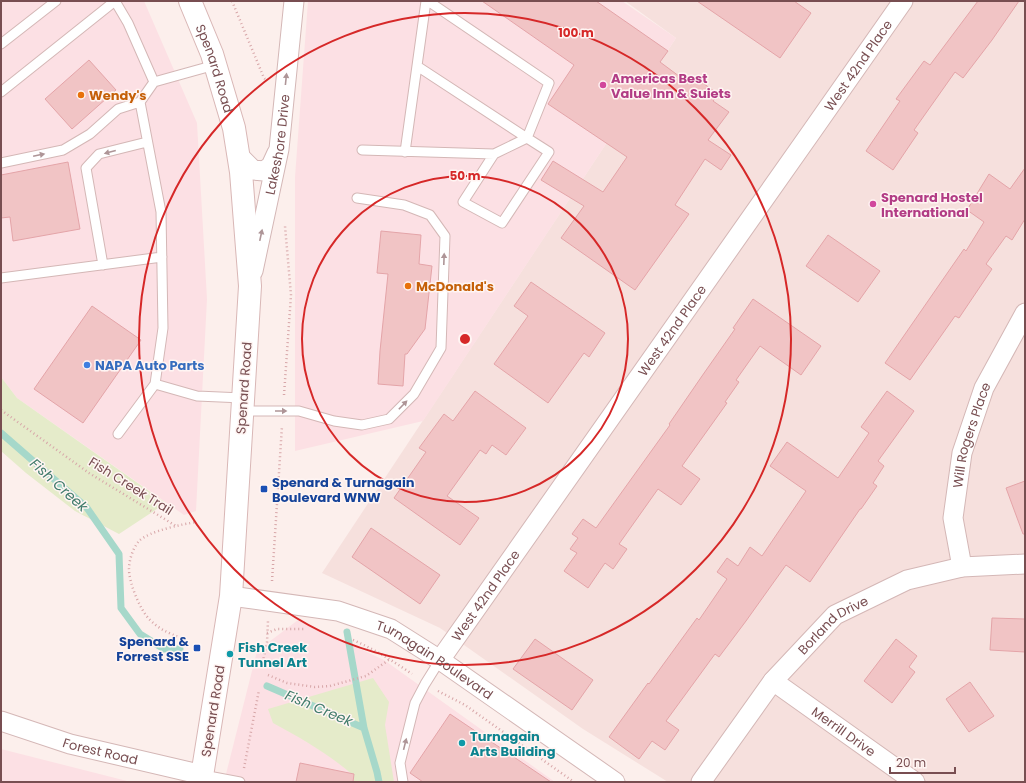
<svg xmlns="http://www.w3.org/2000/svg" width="1026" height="783" font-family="Poppins,sans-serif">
<rect width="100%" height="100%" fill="#fcefec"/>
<!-- residential -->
<path fill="#f6e0dd" d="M625 1H1025V782H668L583 729 440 628 322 573 676 38Z"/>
<!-- commercial -->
<path fill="#fce0e4" d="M1 1H144L197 123 207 299 196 511 184 515 17 398 1 377Z
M308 1H622L676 38 423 421 295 451V177Z
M298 620 384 660 555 782H224L257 651Z
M1 749 131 782H1Z"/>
<!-- green -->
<path fill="#e5ebca" d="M1 377 17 398 166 503 119 534 75 511 26 473 1 451Z
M373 678 389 702 385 725 394 782H354L352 774C328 754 301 738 273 723L268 709Z"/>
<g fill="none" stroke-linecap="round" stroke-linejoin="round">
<!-- stream -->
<path stroke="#a6d8ca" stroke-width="7" d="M1 433 87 508 119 554 121 608 140 634 164 649H180
M347 632 364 728 377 772 379 782
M267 686 364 728"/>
</g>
<!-- building -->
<path fill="#f1c4c5" stroke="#e4a4a8" d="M482 1H596L668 51 660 62 691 85 696 78 718 94 713 101 729 112 708 140 731 155 721 170 705 159 675 205 689 214 635 290 561 238 584 206 541 180 553 161 603 192 627 157 548 104 574 65Z
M697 1H794L811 13 780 58Z
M978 1H1019L992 40 963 78 955 72 914 130 918 133 893 170 866 151 900 101 896 99 924 61 930 65Z
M89 60 116 90 72 129 45 99Z
M68 162 80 229 13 241 10 217 1 218V175Z
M1025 168V219L1012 240 1006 236 986 264 992 269 959 318 955 316 910 380 885 363 964 249 966 251 984 222 967 210 989 174 1010 189Z
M381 231 421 235 419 264 432 266 425 329 407 354H405L403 386 378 384 380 351 388 274 377 273Z
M828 235 880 271 858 302 806 266Z
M531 282 605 333 589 357 584 353 548 403 494 364 528 316 514 306Z
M753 299 821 346 801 375 760 346 736 380 739 382 725 402 727 403 682 466 700 479 681 505 658 489 619 544 627 549 613 569 605 563 588 588 564 571 577 553 570 549 578 538 572 534 583 519 596 528 670 425 669 424 702 376 735 329 733 328Z
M92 306 141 340 83 423 34 389Z
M475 391 526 428 506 455 492 445 486 454 480 450 447 496 479 518 460 545 394 498 426 452 419 448 444 414 453 421Z
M887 391 914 411 878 461 884 466 873 483 877 486 861 509H860L810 582 786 565 746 621 719 657 715 654 666 721 679 730 665 750 652 741 639 759 609 737 648 683 649 684 697 618 699 620 727 579 717 572 727 558 738 566 750 547 762 556 806 491 770 466 787 442 838 478 869 433 861 427Z
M1025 481V534H1023L1006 488Z
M371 528 440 575 420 604 352 557Z
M992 618 1025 619V652L990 650Z
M535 639 593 680 572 710 513 669Z
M896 639 917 656 909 667 915 672 892 703 864 681Z
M970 682 994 716 969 732 946 699Z
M450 714 551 782H423L410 773Z
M300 763 354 774 353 782H296Z"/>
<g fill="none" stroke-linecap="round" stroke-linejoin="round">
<defs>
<path id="service" d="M428 1 549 83 527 138 549 152 502 223 463 202 494 154
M1 44 56 1
M417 66 527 138
M1 92 115 1 128 23 154 82
M362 150 494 154 527 138
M405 152 426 1
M1 163 63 150 90 134 118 109 140 102
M103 265 86 168 99 154 147 142
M1 278 162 257
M155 384 163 328 161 212 140 102 154 82 215 65
M242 411H299L334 421 362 425 389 419 414 394 441 348 445 236 430 215 404 205 357 198
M118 434 155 384 197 396 243 398
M203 775 240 782
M403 782 400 763 415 703 425 684 440 660"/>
<g id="minor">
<path d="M238 155 253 170 264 171 271 166 277 153"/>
<path id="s1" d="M253 271 279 149 294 1"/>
<path id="s2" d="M962 567 953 518 962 453 984 388 1025 313"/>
<path id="s3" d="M231 596 338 611 391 629 440 660 615 782"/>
<path id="s4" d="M440 660 812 131 903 1"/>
<path id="s5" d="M773 681 915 782"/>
<path id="s6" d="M1 721 70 744 203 775"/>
<path id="s7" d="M701 782 773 681 835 615 907 580 962 567 1025 564"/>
</g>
<g id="secondary">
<path id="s8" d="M190 1 212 54 234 128 241 172 250 286 231 596 201 782"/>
</g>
</defs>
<!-- service casing -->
<use href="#service" stroke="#d4b7b6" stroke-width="11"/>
<!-- minor casing -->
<use href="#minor" stroke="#d4b7b6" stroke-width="21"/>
<!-- secondary casing -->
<use href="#secondary" stroke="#d9b7b6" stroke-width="24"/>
<!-- path -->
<path stroke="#d7a6a8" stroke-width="2.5" stroke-dasharray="1 3" stroke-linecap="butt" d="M232 1 264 78 265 79
M284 395 291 295 285 226
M1 410 89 473 176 526
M272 581 282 426
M267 633 277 629H306
M181 638C168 633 159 629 150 620 140 610 129 583 129 569 129 560 133 548 139 541 149 531 183 524 197 522
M353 640C374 649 393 661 412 674
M262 666 267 642 268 621
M268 675 287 683 315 687 330 686 366 676 390 659
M438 691 465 705 574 782
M244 768 259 690"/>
<!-- service -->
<use href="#service" stroke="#fff" stroke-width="9"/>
<!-- minor -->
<use href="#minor" stroke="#fff" stroke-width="19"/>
<!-- secondary -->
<use href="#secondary" stroke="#fff" stroke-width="22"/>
</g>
<!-- one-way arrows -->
<defs><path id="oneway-solid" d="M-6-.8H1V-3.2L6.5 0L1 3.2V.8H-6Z"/></defs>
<g fill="#ae9597">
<use href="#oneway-solid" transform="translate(286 79) rotate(-84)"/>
<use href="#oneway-solid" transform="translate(110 152) rotate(165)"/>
<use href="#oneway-solid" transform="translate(39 155) rotate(-12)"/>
<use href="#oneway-solid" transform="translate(261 235) rotate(-78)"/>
<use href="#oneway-solid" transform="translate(444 259) rotate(-88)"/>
<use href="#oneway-solid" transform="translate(403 405) rotate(-46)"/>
<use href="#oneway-solid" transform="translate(281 411)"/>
<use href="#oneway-solid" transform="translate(405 744) rotate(-76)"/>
</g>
<!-- distance rings -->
<g fill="none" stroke="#d62828" stroke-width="2">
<circle cx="465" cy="339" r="163"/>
<circle cx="465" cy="339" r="326"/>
</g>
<!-- markers -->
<g fill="#d1479c" stroke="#fff5f3" stroke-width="1.5">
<circle cx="603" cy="85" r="4"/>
<circle cx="873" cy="204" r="4"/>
</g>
<g fill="#e8710a" stroke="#fff5f3" stroke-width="1.5">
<circle cx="81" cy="95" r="4"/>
<circle cx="408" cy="286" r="4"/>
</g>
<circle fill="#3f7fe0" stroke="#fff5f3" stroke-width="1.5" cx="87" cy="365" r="4"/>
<g fill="#1a4fb4" stroke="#fff5f3" stroke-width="1.5">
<rect x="260" y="485" width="8" height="8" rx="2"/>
<rect x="193" y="644" width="8" height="8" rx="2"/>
</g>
<g fill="#0f9aa8" stroke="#fff5f3" stroke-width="1.5">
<circle cx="230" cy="654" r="4"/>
<circle cx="462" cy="743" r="4"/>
</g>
<g text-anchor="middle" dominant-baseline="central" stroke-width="3" stroke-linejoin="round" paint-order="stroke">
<!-- street labels -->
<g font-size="13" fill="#784e51" stroke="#fff5f3">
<text stroke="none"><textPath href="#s4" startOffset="727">West 42nd Place</textPath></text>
<text stroke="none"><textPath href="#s8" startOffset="72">Spenard Road</textPath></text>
<text stroke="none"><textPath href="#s1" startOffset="129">Lakeshore Drive</textPath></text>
<text stroke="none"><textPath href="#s4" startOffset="403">West 42nd Place</textPath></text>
<text transform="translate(244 388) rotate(-86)">Spenard Road</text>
<text stroke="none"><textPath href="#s2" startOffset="135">Will Rogers Place</textPath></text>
<text transform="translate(131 486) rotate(32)">Fish Creek Trail</text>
<text stroke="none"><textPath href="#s4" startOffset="79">West 42nd Place</textPath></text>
<text stroke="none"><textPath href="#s7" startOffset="207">Borland Drive</textPath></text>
<text stroke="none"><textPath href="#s3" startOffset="217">Turnagain Boulevard</textPath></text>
<text transform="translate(213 711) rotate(-81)">Spenard Road</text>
<text stroke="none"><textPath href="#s5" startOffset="87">Merrill Drive</textPath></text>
<text stroke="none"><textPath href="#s6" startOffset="104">Forest Road</textPath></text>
</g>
<!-- hotel labels -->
<g font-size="13" font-weight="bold" fill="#b23c85" stroke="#fff5f3" text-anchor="start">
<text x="611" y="78">Americas Best<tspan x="611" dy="15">Value Inn &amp; Suiets</tspan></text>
<text x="881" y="197">Spenard Hostel<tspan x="881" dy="15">International</tspan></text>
</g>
<!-- food labels -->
<g font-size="13" font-weight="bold" fill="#c56008" stroke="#fff5f3" text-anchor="start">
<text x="89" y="95">Wendy's</text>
<text x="416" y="286">McDonald's</text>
</g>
<!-- shop labels -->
<g font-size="13" font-weight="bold" fill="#366cbe" stroke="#fff5f3" text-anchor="start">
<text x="95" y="365">NAPA Auto Parts</text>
</g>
<!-- transit labels -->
<g font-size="13" font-weight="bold" fill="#164399" stroke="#fff5f3" text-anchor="start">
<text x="272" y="482">Spenard &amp; Turnagain<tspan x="272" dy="15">Boulevard WNW</tspan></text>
<text x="189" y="641" text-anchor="end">Spenard &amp;<tspan x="189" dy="15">Forrest SSE</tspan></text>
</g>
<!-- culture labels -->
<g font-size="13" font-weight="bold" fill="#0d838f" stroke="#fff5f3" text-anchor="start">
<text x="238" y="647">Fish Creek<tspan x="238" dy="15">Tunnel Art</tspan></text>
<text x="470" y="736">Turnagain<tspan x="470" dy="15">Arts Building</tspan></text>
</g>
<!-- water labels -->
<g font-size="14" font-style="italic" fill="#417c6c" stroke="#fff5f3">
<text transform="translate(59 485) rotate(42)">Fish Creek</text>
<text transform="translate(319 708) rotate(23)">Fish Creek</text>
</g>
</g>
<circle cx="465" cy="339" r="6" fill="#d62828" stroke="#fff5f3" stroke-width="2"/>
<g font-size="12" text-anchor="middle" font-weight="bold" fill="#d62828" stroke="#fff5f3" stroke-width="3" stroke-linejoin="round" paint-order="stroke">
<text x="576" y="37">100 m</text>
<text x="465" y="180">50 m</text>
</g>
<!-- border -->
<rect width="1026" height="783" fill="none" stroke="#784e51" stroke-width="4"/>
<!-- scale -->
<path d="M890 767v6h65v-6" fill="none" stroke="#784e51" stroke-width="2"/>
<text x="896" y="767" font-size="12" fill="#784e51" stroke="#fff5f3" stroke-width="3" paint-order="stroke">20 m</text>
</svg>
